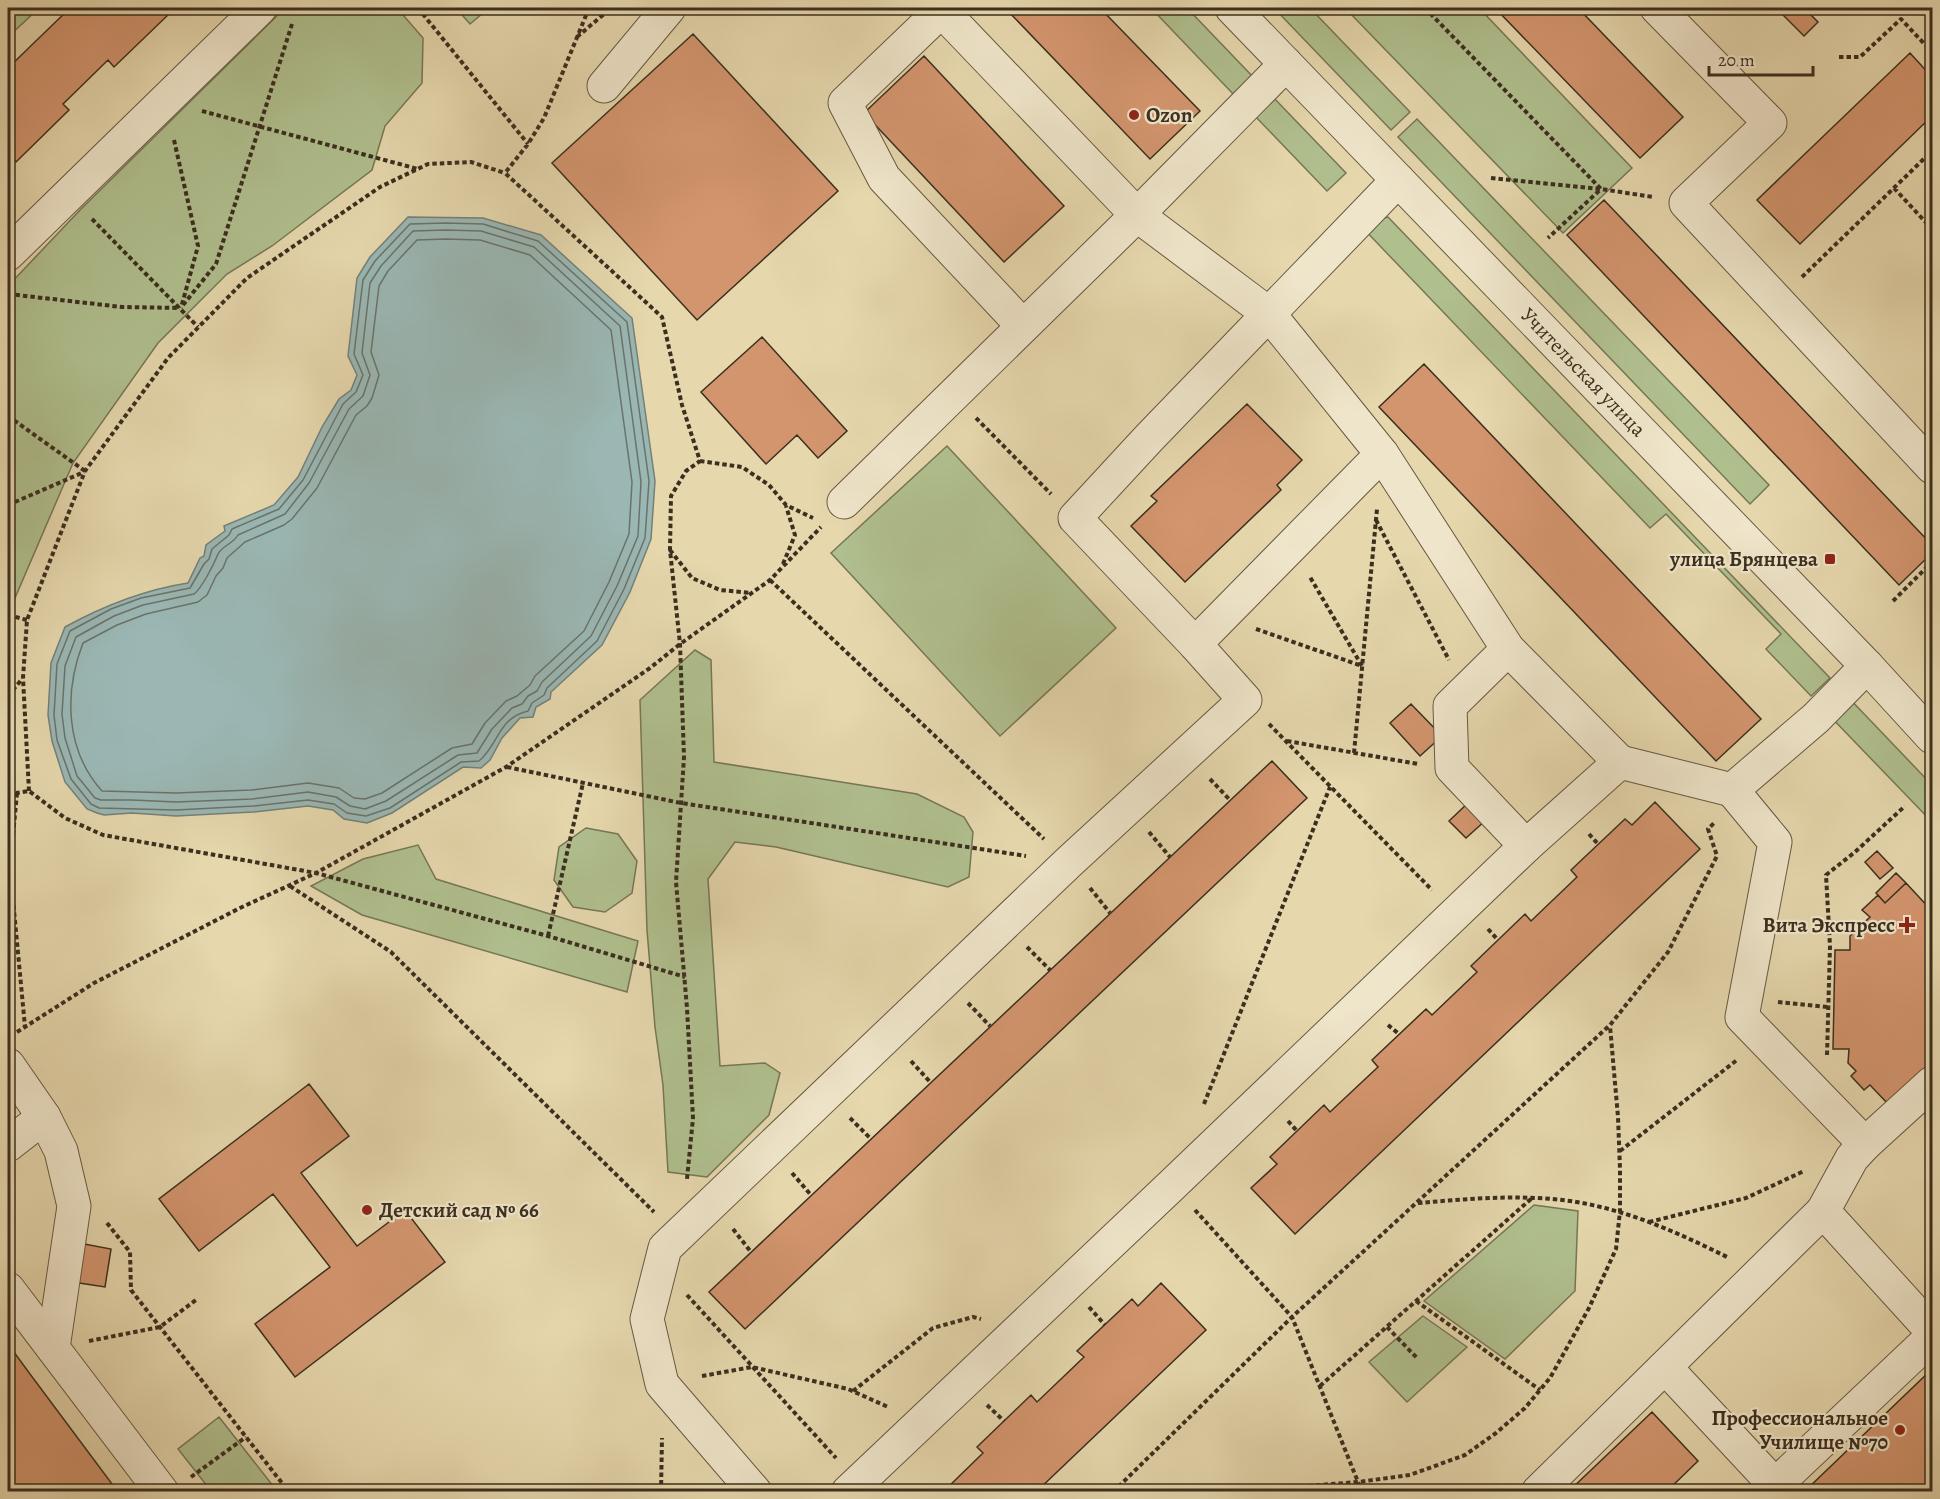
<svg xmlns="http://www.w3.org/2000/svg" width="1940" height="1499" font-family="Alegreya,serif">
<rect width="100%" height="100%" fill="#e6d7ad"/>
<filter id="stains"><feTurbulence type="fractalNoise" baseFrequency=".00333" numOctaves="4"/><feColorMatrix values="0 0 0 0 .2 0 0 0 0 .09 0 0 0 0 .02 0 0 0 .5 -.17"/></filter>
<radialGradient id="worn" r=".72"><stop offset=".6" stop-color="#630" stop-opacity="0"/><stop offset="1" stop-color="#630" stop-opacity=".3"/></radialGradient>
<!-- green -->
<path fill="#b0bf8e" stroke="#767756" stroke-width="1.5" d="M8 8H39L8 37Z
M285 8H397L423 38 422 83 385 126 372 170 272 246 227 274 158 343 73 463 9 612 8 641V286L81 209Z
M456 8H489L470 24Z
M1151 8H1187L1255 79 1236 97Z
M1274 8H1310L1410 112 1391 130Z
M1345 8H1479L1632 168 1563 233Z
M1271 95 1346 173 1327 191 1253 114Z
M1417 119 1769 485 1750 504 1398 137Z
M1388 217 1830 678 1811 696 1766 649 1781 634 1666 514 1650 528 1359 224Z
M947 446 1116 628 1000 736 831 553Z
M695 650 711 660 714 762 917 794 964 817 973 832 969 877 948 887 776 847 735 842 708 879 720 1066 765 1063 780 1073 769 1115 707 1177 668 1172 663 1085 655 1027 647 930 640 700Z
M1846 695 1932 785V822L1827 713Z
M586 828 618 834 637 861 632 893 605 912 573 907 554 880 559 847Z
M418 845 436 879 638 941 627 992 362 915 311 886 363 859Z
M1534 1205 1578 1211 1575 1291 1505 1359 1424 1301Z
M1423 1316 1467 1347 1407 1402 1369 1362Z
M219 1417 277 1491H211L178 1449Z"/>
<!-- water -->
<path fill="#9ab7b4" stroke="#748178" stroke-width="1.5" d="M408 217 483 218 541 235 632 318 655 481 651 539 630 592 602 645 551 692 550 699 536 707 533 717 520 718 502 738 490 760 481 768 463 767 392 813 367 823 344 819 333 810 308 806 253 812 176 816 132 813 104 815 97 813 87 809 65 782 52 741 48 715 51 663 65 627C105 605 143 590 188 583L200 558 204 556 206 545 225 531 224 526 274 505 298 477 322 427 339 399 351 390 357 375 348 356 357 278 370 257Z"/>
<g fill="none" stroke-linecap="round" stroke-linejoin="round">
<!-- shore -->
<path stroke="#6a736a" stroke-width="1.5" d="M446 223 483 224 538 241 627 322 649 481 645 538 624 589 597 641 547 688 544 695 532 703 528 711C498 718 499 744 479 761L461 762 390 808 366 816 347 813 334 804 308 800 253 806 176 810 99 808 91 804 71 779 57 740 54 715 57 664 70 631 111 609 141 598 190 588 204 564 209 559 212 549 229 535 232 529 279 509 303 480 343 404 356 392 363 375 354 354 363 280 375 261 410 224Z
M446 230 481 231 534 247 620 326 641 482 638 536 617 586 591 636 542 682 537 691 528 696 522 704 512 708 492 729 477 753 458 755 386 801 365 809 350 806 336 797 308 792 252 799 176 802 132 800H101L95 798 77 776 65 738 62 714 65 666 76 637 114 616 143 605 194 594C202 588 214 564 218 554 222 546 234 543 238 535L285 514 309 483 349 409 363 396 370 375 362 353 370 283 381 266 413 231Z
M446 239 480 240 530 255 611 330 632 482 629 534 609 582 584 631 535 676 530 685 517 696 506 701 485 723 472 744 452 748 382 793 365 799 354 798 339 788 308 783 251 790 176 793 102 791C65 750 64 692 83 643L117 625 146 614 198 602 207 595 216 576 223 568 227 558 245 542 284 525 292 519 317 488 356 415 367 406 372 398 379 375 371 352 379 286 388 271 417 240Z"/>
</g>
<!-- building -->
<path fill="#d3956e" stroke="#3b2f1f" stroke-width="1.5" d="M70 8H163L168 15 114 67 108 60 63 104 69 110 16 162 9 155 8 157V68Z
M1005 8H1100L1200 111 1150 159Z
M1495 8H1578L1683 117 1640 158Z
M1781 8H1804L1818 22 1804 36 1778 10Z
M693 34 838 191 697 320 552 163Z
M1910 53 1932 77V116L1800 244 1757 200Z
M924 56 1064 206 1004 262 864 113Z
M1604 200 1932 545V553L1899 585 1567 235Z
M762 337 847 431 818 458 797 435 766 464 701 392Z
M1424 364 1761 719 1716 761 1379 407Z
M1247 404 1302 460 1277 485 1281 490 1185 582 1131 526 1157 501 1151 496Z
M1411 704 1442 736 1420 756 1390 723Z
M1272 761 1307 798 745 1329 709 1292Z
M1469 802 1486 820 1466 838 1449 821Z
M1655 802 1700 849 1295 1234 1251 1188 1277 1164 1270 1157 1324 1105 1330 1112 1378 1067 1372 1060 1426 1009 1432 1015 1477 972 1471 966 1525 914 1531 921 1577 877 1571 870 1625 819 1632 825Z
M1877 851 1893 868 1880 879 1865 862Z
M1896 873 1906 883 1885 903 1876 893Z
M1906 883 1932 911V978L1929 981 1928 1013 1932 1017V1075L1889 1105 1870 1085 1864 1090 1851 1076 1856 1071 1848 1063 1849 1049H1833L1835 950H1850V936L1870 917 1862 910 1878 895 1885 903Z
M309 1084 349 1136 301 1173 357 1246 405 1210 445 1262 295 1377 255 1324 330 1267 273 1194 199 1251 159 1199Z
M79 1243 111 1249 105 1287 73 1282Z
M1161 1283 1206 1330 1036 1492H943L983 1453 977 1447 1031 1395 1037 1402 1084 1357 1077 1351 1132 1299 1138 1306Z
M8 1344 30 1374 118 1492H16L8 1480Z
M1932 1369V1492H1804Z
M1652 1412 1698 1461 1666 1492H1568Z"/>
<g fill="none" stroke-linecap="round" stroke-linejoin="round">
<defs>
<g id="minor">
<path d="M944 8 845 103 884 178 1023 326"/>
<path id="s1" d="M1232 8 1867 666 1932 737"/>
<path d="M1657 8 1770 123 1686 203 1932 467"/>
<path d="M1286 64 1137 215 1269 314 1382 454 1508 649 1620 762"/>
<path d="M604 86 669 8"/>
<path d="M8 254 260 8"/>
<path d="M844 502 1137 215 941 10"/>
<path d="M1195 644 1382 454"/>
<path d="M1526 846 1620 762 1732 790"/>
<path d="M8 1065 44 1117 61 1151 74 1206 53 1348"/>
<path d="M1865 1144 1932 1083"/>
<path d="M8 1145 44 1117"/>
<path d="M1823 1211 1932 1331"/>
<path d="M8 1289 162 1492"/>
<path d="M1665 1367 1775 1485"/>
<path d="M755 1492 662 1384 647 1319 665 1248 1069 862 1245 700 1195 644 1075 518 1149 438 1398 180"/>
<path d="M848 1492 1172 1185 1526 846 1452 768 1450 706 1508 649"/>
<path d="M1538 1492 1823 1211 1852 1158 1865 1144 1742 1017 1775 842 1732 790 1816 718 1867 666"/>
<path d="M1768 1492 1932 1337"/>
</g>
</defs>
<!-- minor casing -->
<use href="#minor" stroke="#665942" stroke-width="35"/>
<!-- path -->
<path stroke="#3b2f1f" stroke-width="4" stroke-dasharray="4.5 3" stroke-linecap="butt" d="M418 8 528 144
M589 8 544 118 528 144 505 173 662 317 682 405 700 461 686 471 671 496 670 550 680 644 684 757 676 882 687 1008 693 1118 687 1179
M1425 8 1601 189 1548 238
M577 37 611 8
M1839 57H1860L1901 19 1932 52
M202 111 418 169
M174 140 198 246 181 308
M1491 178 1601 189 1653 197
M1894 188 1932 229
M92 219 198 327
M1802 277 1932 151
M8 294 122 307 180 308
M183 305 216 264 292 24
M8 416 85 471
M976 418 1051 494
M700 461 742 467 769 485 786 505 813 518
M8 505 84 472
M1376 520 1449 660
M670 550 692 578 720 590 751 593
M783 564 795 535 786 506
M770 580 1044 839
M1893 601 1932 562
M8 615 27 620
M1256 629 1362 666 1310 577
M8 696 22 679
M1269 724 1432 890
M1287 741 1418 764
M1354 753 1377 509
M507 767 681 803 1026 856
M1210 779 1230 800
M8 791 17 793 29 791 65 818 103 835 316 873 506 767 650 668 680 644 770 580 821 527
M29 791 23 678 27 620 85 471 168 358 247 278 380 187 428 164 471 162 505 173
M17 793 10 868 25 1027
M1149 832 1170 857
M1589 834 1598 844
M290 886 391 952 654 1212
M1090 888 1110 913
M1488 929 1498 940
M548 936 583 783
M1027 947 1050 970
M1778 1002 1828 1007
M968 1003 990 1026
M1388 1025 1399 1034
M17 1032 94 983 240 908 316 873 548 936 685 977
M1827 1055 1830 946 1826 875 1855 852 1905 806
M911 1061 931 1083
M1204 1104 1330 787
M850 1118 871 1139
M1288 1121 1297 1131
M1620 1151 1737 1060
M792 1173 811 1195
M1418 1203C1468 1199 1519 1194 1570 1201 1626 1209 1679 1233 1729 1258
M1195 1210 1292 1317 1362 1492
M1649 1222 1746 1198 1804 1171
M107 1223 130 1252 131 1290 289 1492
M733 1229 751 1252
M687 1295 836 1458
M1416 1301 1540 1390
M1089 1307 1105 1325
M1387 1327 1417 1358
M89 1341 160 1327 196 1300
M702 1376 752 1367 848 1389 888 1407
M1320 1386 1532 1198
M853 1391 933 1328 973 1317 981 1319
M987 1405 1004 1421
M191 1477 246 1437
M661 1492 662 1438
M1113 1492 1292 1317 1610 1025 1668 952 1717 856 1708 829 1714 823
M1287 1492 1306 1486 1358 1482 1410 1475 1465 1455 1496 1433 1525 1408 1550 1378 1589 1308 1616 1249 1620 1211V1169L1618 1117 1610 1026"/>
<!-- minor -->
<use href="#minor" stroke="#efe5ca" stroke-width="33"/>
</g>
<!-- markers -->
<g fill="#8f2418" stroke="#efe5ca" stroke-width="2">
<circle cx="1134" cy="115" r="6"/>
<rect x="1824" y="553" width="12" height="12" rx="3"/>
<path d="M1904 916h6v6h6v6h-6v6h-6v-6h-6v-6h6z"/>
<circle cx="367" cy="1210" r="6"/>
<circle cx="1900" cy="1430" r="6"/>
</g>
<g text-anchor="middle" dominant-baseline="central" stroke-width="4.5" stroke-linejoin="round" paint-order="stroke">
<!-- poi labels -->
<g font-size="21" font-weight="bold" fill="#3b2f1f" stroke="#efe5ca" text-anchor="end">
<text x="1146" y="115" text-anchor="start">Ozon</text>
<text x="1818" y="559">улица Брянцева</text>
<text x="1895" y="925">Вита Экспресс</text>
<text x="379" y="1210" text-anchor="start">Детский сад № 66</text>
<text x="1888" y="1418">Профессиональное<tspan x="1888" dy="24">Училище №70</tspan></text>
</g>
<!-- street labels -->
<g font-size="21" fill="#3b2f1f" stroke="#efe5ca">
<text stroke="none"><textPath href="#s1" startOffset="506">Учительская улица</textPath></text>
</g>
</g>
<!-- margin -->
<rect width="1940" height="1499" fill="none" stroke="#e6d7ad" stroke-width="30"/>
<rect x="9" y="9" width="1922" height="1481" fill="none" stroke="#3b2f1f" stroke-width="3"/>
<rect x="15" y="15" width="1910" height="1469" fill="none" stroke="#3b2f1f" stroke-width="1.5"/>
<!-- scale -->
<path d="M1709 66v9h104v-9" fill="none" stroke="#3b2f1f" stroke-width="3"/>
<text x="1718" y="66" font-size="18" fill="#3b2f1f" stroke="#efe5ca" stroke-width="4.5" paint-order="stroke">20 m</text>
<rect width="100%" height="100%" filter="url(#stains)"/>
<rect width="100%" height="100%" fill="url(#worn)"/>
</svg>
